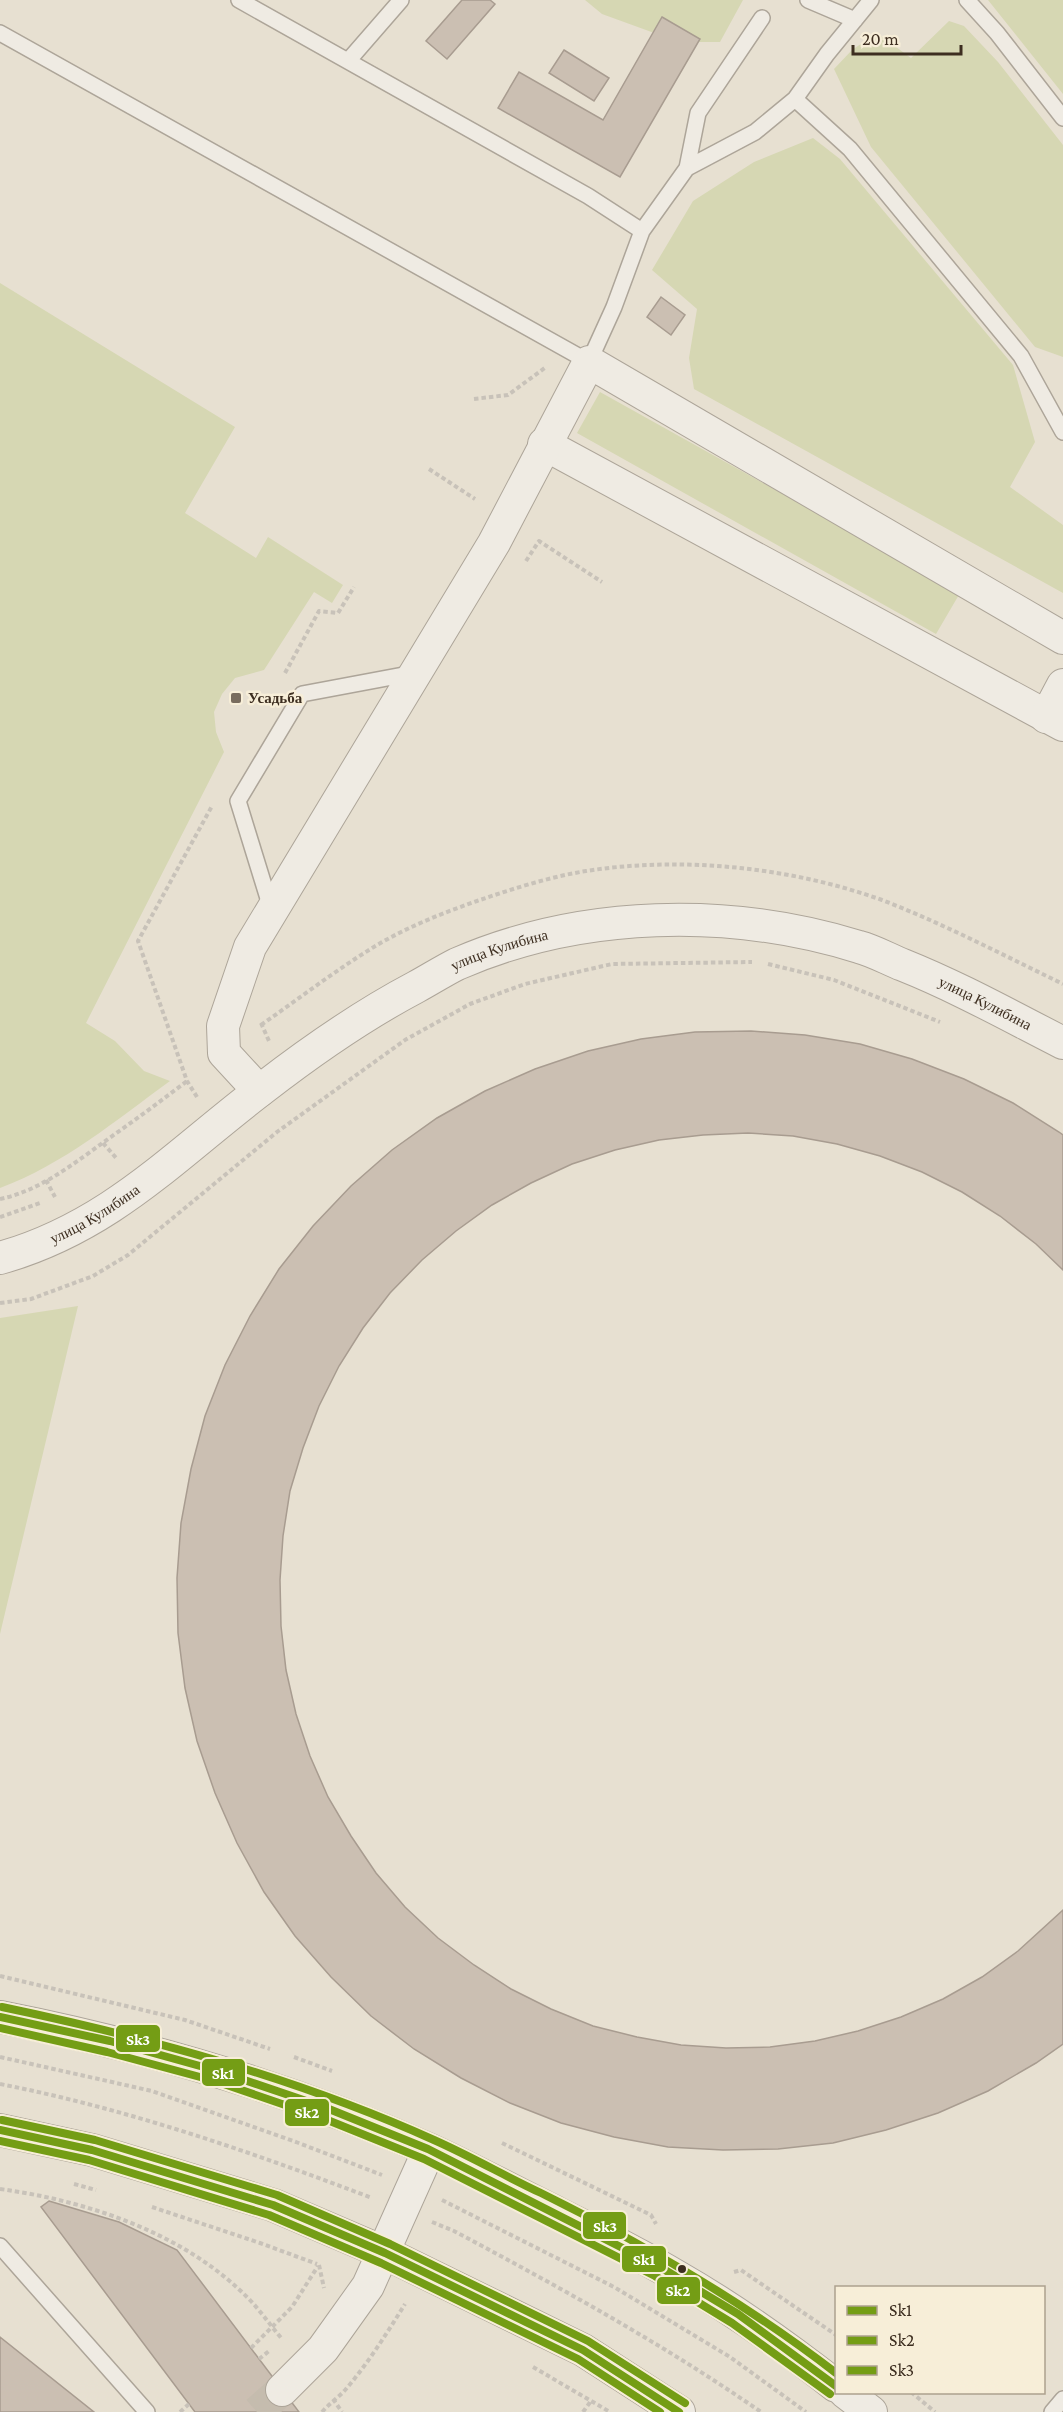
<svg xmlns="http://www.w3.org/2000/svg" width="1063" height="2412" font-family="'Crimson Pro',serif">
<rect width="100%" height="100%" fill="#e7e0d1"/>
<!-- green -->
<path fill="#d6d7b3" d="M585 0H743L720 42H679L602 14Z
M988 0H1063V94Z
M949 21 964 26 998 62 1063 145V357L1035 347 871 147 834 69 852 50 874 35 881 36 911 58Z
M813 138 840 159 1013 365 1035 442 1010 487 1063 525V593L694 389 689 358 697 309 652 270 693 201 754 162Z
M0 283 235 427 185 513 256 558 268 537 343 585 332 603 314 592 264 670 235 678 222 694 214 712 216 732 224 752 86 1023 115 1041 144 1071 170 1081C115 1121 64 1164 0 1188Z
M600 392 960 593 936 634 577 433Z
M78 1306 0 1634V1318Z"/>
<!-- building -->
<path fill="#cbbfb2" stroke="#a89c90" stroke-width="1.5" d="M462 0H490L495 4 447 59 426 41Z
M662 17 700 39 620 177 498 108 519 72 603 120Z
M564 50 609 78 594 101 549 73Z
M661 297 685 315 671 335 647 317Z
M751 1031 805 1035 860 1044 912 1059 964 1079 1013 1103 1059 1132 1063 1135V1270L1036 1244 1000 1216 962 1192 922 1172 880 1156 837 1144 793 1136 748 1133 703 1135 659 1140 615 1150 572 1164 531 1183 492 1205 456 1231 422 1260 390 1293 363 1328 339 1366 319 1406 303 1448 290 1491 283 1536 280 1580 281 1626 286 1670 296 1714 310 1756 328 1797 351 1836 376 1873 405 1907 438 1938 474 1965 511 1989 551 2009 593 2026 637 2037 681 2045 726 2048 770 2047 815 2041 858 2031 901 2017 943 1999 982 1977 1018 1951 1063 1910V2044L1036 2063 988 2091 938 2113 886 2130 833 2143 778 2149 723 2150 668 2147 614 2137 561 2123 510 2103 461 2078 414 2049 371 2016 331 1977 295 1936 264 1892 237 1843 215 1793 197 1741 185 1688 178 1633 177 1578 181 1523 191 1469 205 1416 225 1365 250 1316 279 1269 313 1226 351 1186 392 1150 437 1118 485 1091 535 1069 588 1051 641 1039 695 1032Z
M49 2201 119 2222 177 2250 299 2412H195L41 2207Z
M0 2337 94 2412H0Z"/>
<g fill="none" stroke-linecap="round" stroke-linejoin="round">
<!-- street-tunnel -->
<path stroke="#c5bcae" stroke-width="32" stroke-dasharray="32 16" stroke-linecap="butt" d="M257 2412 282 2390"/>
<defs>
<path id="lane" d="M239 0 588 196 642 231
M808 0 855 20
M967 0 997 33 1063 118
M0 33 589 362 614 307 642 231 687 168 755 132 795 99 827 54 871 0
M348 61 401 0
M795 99 850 149 1021 356 1063 432
M687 168 698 113 762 18
M271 908 238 801 302 694 414 673
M0 2246 147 2412
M1052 2412 1063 2399"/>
<g id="street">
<path d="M544 444 1063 725"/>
<path d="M1046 717 1063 685"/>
<path d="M259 1091 224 1053 223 1026 250 947 494 543 589 362 1063 638"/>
<path id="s1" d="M0 1258C110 1227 175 1155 262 1089 311 1051 361 1016 416 987 429 980 443 971 457 964 581 910 730 907 859 947 874 951 888 959 903 965 958 987 1010 1016 1063 1043"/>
<path d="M0 2017C147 2046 291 2089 428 2149 468 2167 506 2188 545 2207 589 2229 634 2251 676 2276 732 2308 785 2346 836 2386"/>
<path d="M0 2130 92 2150 273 2205 385 2253 583 2350 679 2412"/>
<path d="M282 2390 323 2349 368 2286 429 2150"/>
<path d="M845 2392 871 2412"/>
</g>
</defs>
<!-- lane casing -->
<use href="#lane" stroke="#ada599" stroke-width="18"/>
<!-- street casing -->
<use href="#street" stroke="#ada599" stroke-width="34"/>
<!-- path -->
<path stroke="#c8c2b9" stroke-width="4" stroke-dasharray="4.5 3" stroke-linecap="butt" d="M474 399 508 395 546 367
M429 469 475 499
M526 561 539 541 602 582
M285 673 319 611 338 613 354 587
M768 964 834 980 940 1022
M261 1023 269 1041
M261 1025C297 1000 332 973 369 950 402 929 440 914 477 901 512 889 549 877 586 871 682 856 790 867 882 900 944 924 1003 955 1063 984
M197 1097 187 1081 138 941 212 806
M103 1143 117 1159
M46 1180 55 1197
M0 1199C40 1191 76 1162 108 1139 135 1120 161 1101 187 1081
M0 1217 40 1203
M0 1303 31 1299 93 1276 128 1255 277 1132 405 1040 470 1004 525 984 612 964 752 962
M0 1976 185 2020 270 2049
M0 2057 152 2091 296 2142 382 2175
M294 2057 332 2071
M0 2084C128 2109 251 2152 372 2198
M502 2143 651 2215 656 2224
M74 2184 96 2190
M0 2189C88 2201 183 2233 247 2297 260 2310 270 2325 282 2339
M442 2200 614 2287 730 2357 806 2412
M152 2207 260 2243 317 2264
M432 2222 454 2231C559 2287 663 2344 761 2412
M319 2265 324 2288
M734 2272 741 2270 836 2335
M251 2348 292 2307 318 2266
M259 2359 269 2351
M533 2367 610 2412
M911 2392 935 2412
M333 2399 342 2412
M180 2412 189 2404
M322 2412C330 2403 339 2397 346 2389 369 2362 387 2333 405 2304
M583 2412 591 2401"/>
<!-- lane -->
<use href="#lane" stroke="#efebe3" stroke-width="15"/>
<!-- street -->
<use href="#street" stroke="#efebe3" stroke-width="32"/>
<defs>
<path id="bus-1" d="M0 2017 110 2041 218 2071 324 2107 428 2149 660 2267 738 2314 836 2386
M0 2130 92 2150 273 2205 385 2253 583 2350 679 2412"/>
<path id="bus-2" d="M0 2028 107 2052 215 2081 320 2117 424 2159 655 2276 732 2323 830 2394
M0 2141 89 2160 269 2215 381 2263 578 2359 660 2412"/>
<path id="bus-3" d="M2 2007C150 2038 296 2078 434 2140 470 2156 505 2176 541 2193 646 2245 744 2302 836 2373
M2 2120 95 2140 277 2195 390 2244 588 2341 685 2403"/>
</defs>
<!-- bus-1 casing -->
<use href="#bus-1" stroke="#f7eed8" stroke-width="12"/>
<!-- bus-2 casing -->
<use href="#bus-2" stroke="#f7eed8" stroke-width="12"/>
<!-- bus-3 casing -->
<use href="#bus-3" stroke="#f7eed8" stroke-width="12"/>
<!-- bus-1 -->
<use href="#bus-1" stroke="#749d15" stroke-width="8"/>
<!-- bus-2 -->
<use href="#bus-2" stroke="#749d15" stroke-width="8"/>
<!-- bus-3 -->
<use href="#bus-3" stroke="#749d15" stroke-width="8"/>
</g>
<!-- markers -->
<rect fill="#786c5e" stroke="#f7eed8" stroke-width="2" x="230" y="692" width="12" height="12" rx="3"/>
<circle fill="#3d2e20" stroke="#f7eed8" stroke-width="2" cx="682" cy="2269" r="5"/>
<g text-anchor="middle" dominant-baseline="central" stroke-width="5" stroke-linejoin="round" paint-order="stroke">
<!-- poi labels -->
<g font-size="15" font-weight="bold" fill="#3d2e20" stroke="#f7eed8" text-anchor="start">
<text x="248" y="698">Усадьба</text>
</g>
<!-- street labels -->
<g font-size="15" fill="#3d2e20" stroke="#f7eed8">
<text stroke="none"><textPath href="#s1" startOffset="591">улица Кулибина</textPath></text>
<text stroke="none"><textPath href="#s1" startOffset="1095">улица Кулибина</textPath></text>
<text stroke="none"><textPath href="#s1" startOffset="105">улица Кулибина</textPath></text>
</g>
</g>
<g stroke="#f7eed8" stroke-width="2">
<rect x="115" y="2024" width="46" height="29" rx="6" fill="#749d15"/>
<rect x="201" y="2058" width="45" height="29" rx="6" fill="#749d15"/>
<rect x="284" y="2098" width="46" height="29" rx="6" fill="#749d15"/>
<rect x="582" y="2211" width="45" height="29" rx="6" fill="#749d15"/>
<rect x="621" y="2245" width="46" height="28" rx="6" fill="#749d15"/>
<rect x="656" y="2276" width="45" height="29" rx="6" fill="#749d15"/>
</g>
<g font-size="16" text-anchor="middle" font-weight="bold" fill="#fff">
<text x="138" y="2045">Sk3</text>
<text x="223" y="2079">Sk1</text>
<text x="307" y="2118">Sk2</text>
<text x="605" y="2232">Sk3</text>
<text x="644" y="2265">Sk1</text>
<text x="678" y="2296">Sk2</text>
</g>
<!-- legend -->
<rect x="835" y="2286" width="210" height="108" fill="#f7eed8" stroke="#ada18e" stroke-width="1.5"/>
<rect x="847" y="2306" width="30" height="9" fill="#749d15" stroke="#ada18e" stroke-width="1.5"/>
<text x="889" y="2316" font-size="18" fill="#3d2e20">Sk1</text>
<rect x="847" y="2336" width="30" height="9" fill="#749d15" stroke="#ada18e" stroke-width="1.5"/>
<text x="889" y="2346" font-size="18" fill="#3d2e20">Sk2</text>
<rect x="847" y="2366" width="30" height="9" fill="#749d15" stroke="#ada18e" stroke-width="1.5"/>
<text x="889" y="2376" font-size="18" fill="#3d2e20">Sk3</text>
<!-- scale -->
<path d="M853 45v9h108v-9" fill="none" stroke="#3d2e20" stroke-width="3"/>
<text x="862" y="45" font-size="18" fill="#3d2e20" stroke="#f7eed8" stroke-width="4.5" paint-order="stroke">20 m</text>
</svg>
